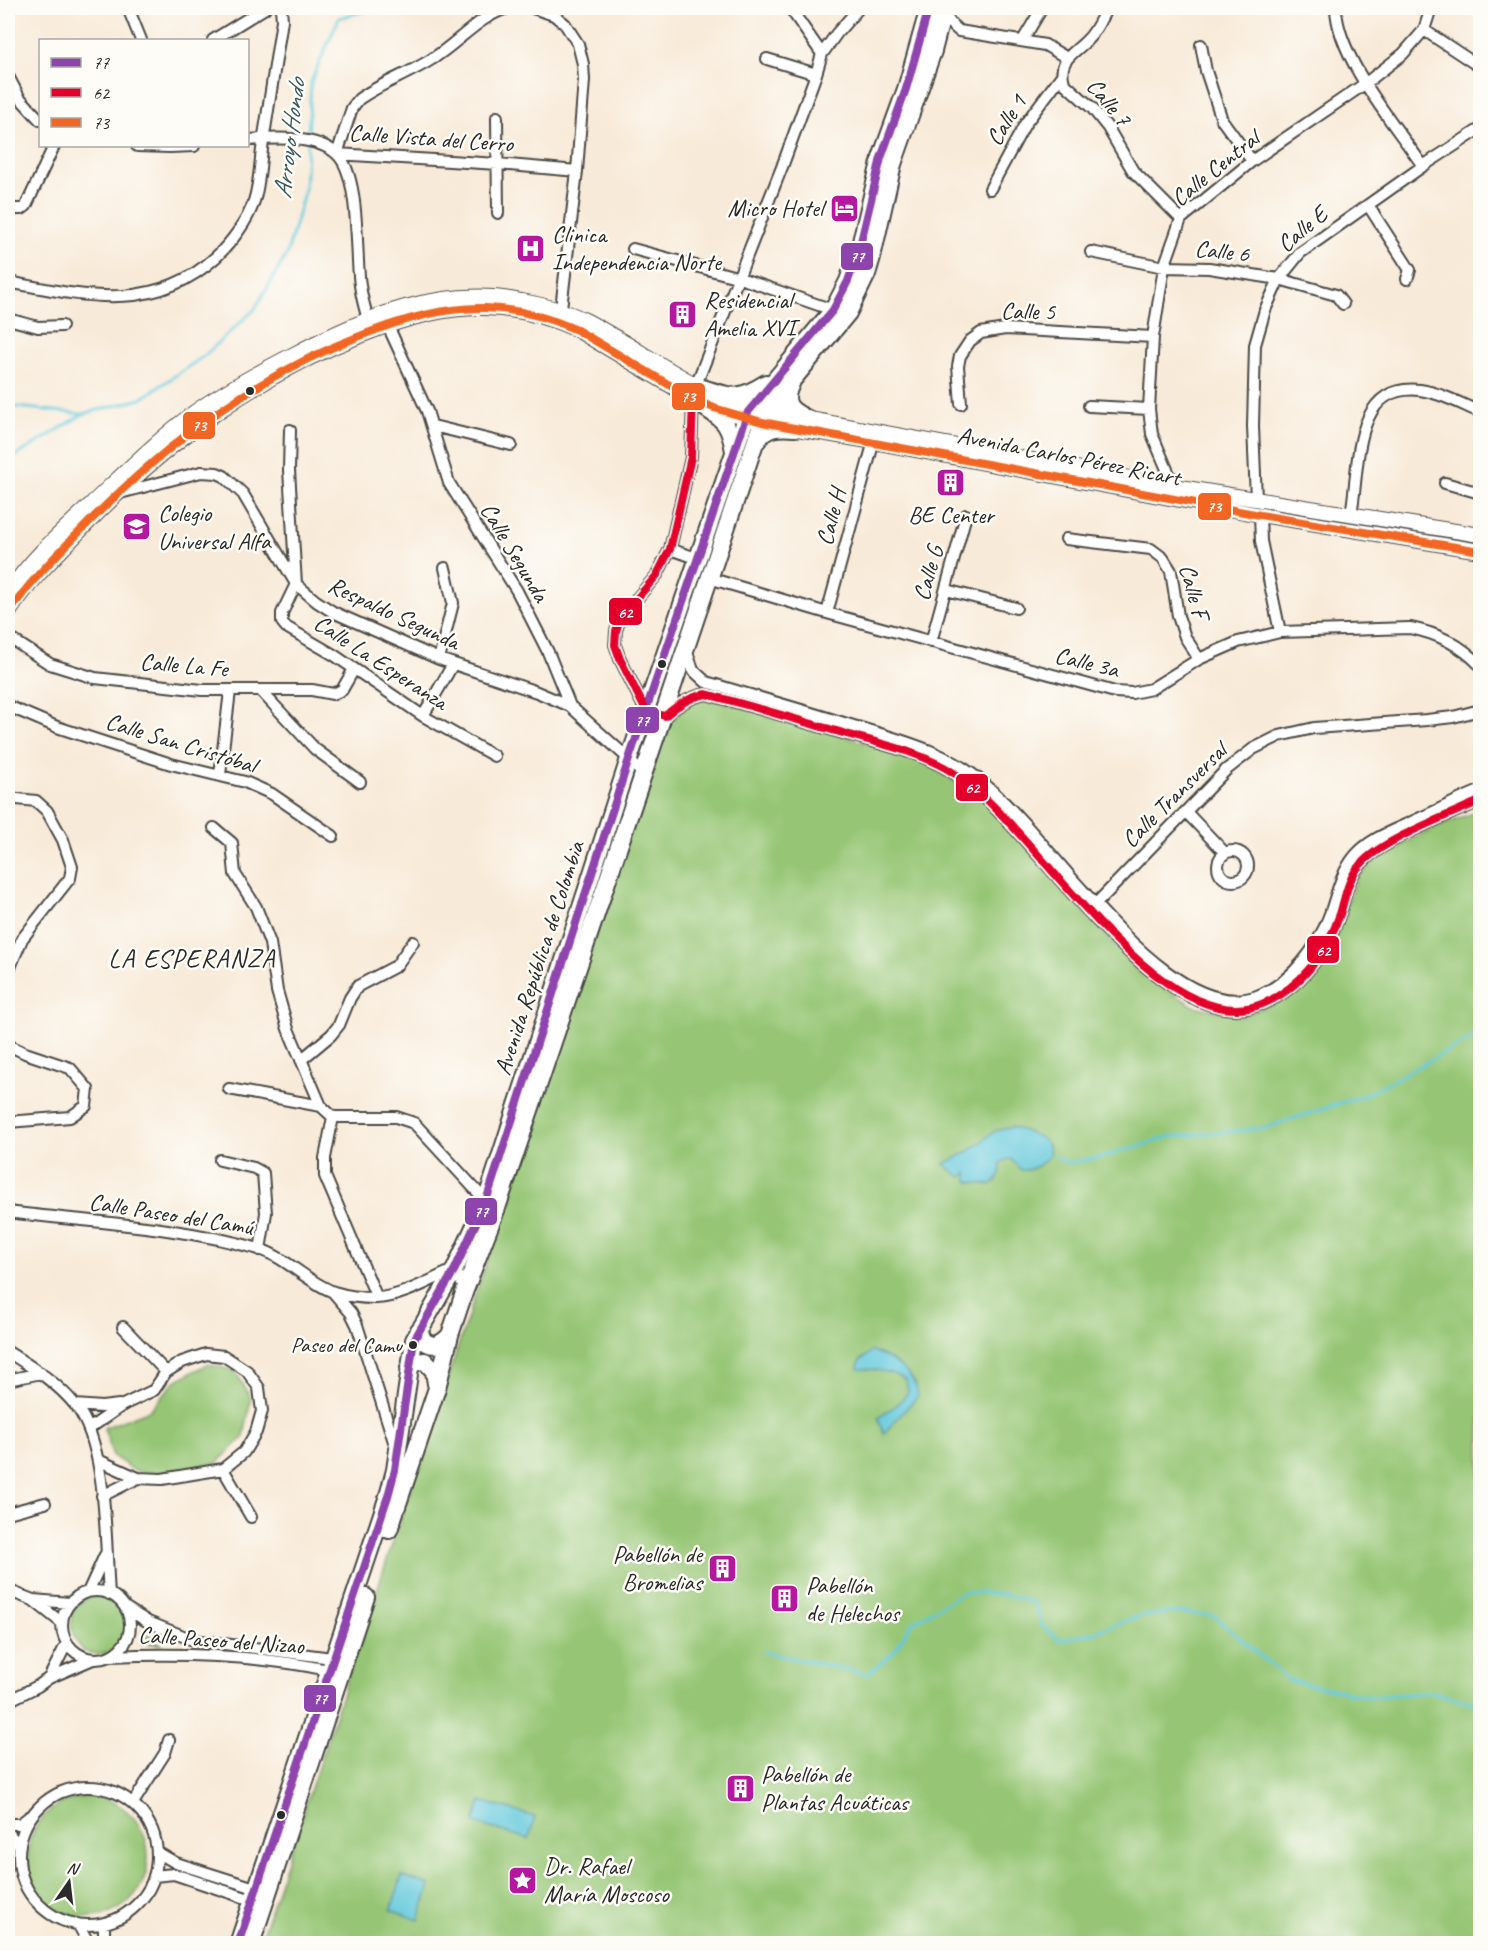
<svg xmlns="http://www.w3.org/2000/svg" width="1488" height="1951" font-family="Caveat,sans-serif">
<rect width="100%" height="100%" fill="#fdfcf7"/>
<filter id="ink" filterUnits="userSpaceOnUse"><feTurbulence type="fractalNoise" baseFrequency=".0167" numOctaves="2"/><feDisplacementMap in="SourceGraphic" scale="12" xChannelSelector="R" yChannelSelector="G"/><feConvolveMatrix kernelMatrix="1 2 1 2 8 2 1 2 1" color-interpolation-filters="sRGB"/></filter>
<filter id="wash" filterUnits="userSpaceOnUse"><feTurbulence type="fractalNoise" baseFrequency=".008" numOctaves="4" result="noise"/><feDisplacementMap in="SourceGraphic" scale="24" xChannelSelector="R" yChannelSelector="G"/><feGaussianBlur stdDeviation="1.35" result="paint"/><feColorMatrix in="noise" values="0 0 0 0 0 0 0 0 0 0 0 0 0 0 0 0 0 1.4 0 .05"/><feComposite in="paint" operator="in"/></filter>
<g filter="url(#wash)">
<rect width="100%" height="100%" fill="#f8ead8"/>
<!-- green -->
<path fill="#96c675" stroke="#607850" stroke-width="1.5" d="M706 698 812 725 926 763 985 801 1142 975 1194 1006 1242 1016 1288 998 1329 951 1356 880 1372 860 1433 829 1480 810V1943L259 1944 667 720 681 707Z
M208 1364 235 1371 251 1398 244 1437 217 1463 160 1473 135 1471 113 1456 104 1428 150 1410 175 1381Z
M103 1596 121 1604 126 1619 128 1633 118 1648 100 1655 83 1651C72 1636 70 1630 72 1611L85 1599Z
M143 1630 162 1645 141 1643Z
M28 1857a60 60 0 1 1 120 0a60 60 0 1 1-120 0Z"/>
<!-- water -->
<path fill="#5fc8db" stroke="#457a83" stroke-width="1.5" d="M1012 1127C1026 1132 1050 1136 1050 1154 1043 1164 1034 1171 1021 1170L1011 1159 1005 1160 1001 1163C1001 1175 1000 1179 990 1185L969 1182 967 1178V1173L961 1177 944 1164 969 1151 995 1131Z
M872 1351C893 1359 916 1372 918 1396L884 1433 878 1418 898 1404 908 1392 906 1380C890 1371 876 1369 858 1369L859 1362Z
M481 1801 535 1817 529 1839 474 1823Z
M402 1876 430 1885 419 1920 391 1910Z"/>
<g fill="none" stroke-linecap="round" stroke-linejoin="round">
<!-- stream -->
<path stroke="#5fc8db" stroke-width="3" d="M8 406 82 414
M8 461 83 414 141 399 204 356 255 309 287 254 305 189 311 82 339 18 376 8
M1056 1157 1069 1163 1106 1156 1169 1137 1265 1128 1365 1095 1480 1034
M764 1652 868 1674 893 1653 912 1623 964 1592 1003 1594 1035 1603 1042 1626 1060 1640 1095 1632 1140 1616 1178 1612 1214 1616 1289 1680 1370 1697 1433 1692 1480 1705"/>
</g>
</g>
<g filter="url(#ink)">
<g fill="none" stroke-linecap="round" stroke-linejoin="round">
<defs>
<path id="minor" d="M128 8 141 40
M533 8 554 15 565 24 578 44 583 64 584 80 577 171 560 317
M790 8 822 54
M1107 8C1101 18 1096 32 1087 40 1074 54 1057 59 1064 83L1092 108 1108 128 1133 171 1181 219
M1336 8C1337 57 1395 125 1423 166
M943 12 951 24 959 31 1045 45 1067 58
M1424 30 1480 67
M213 40 265 8
M1023 40 1042 8
M1201 45 1206 71 1222 120 1252 161
M767 59 816 74
M8 76 19 97 40 120
M497 117 498 213
M248 140C274 138 316 135 337 154 359 174 356 246 359 276 360 293 365 310 370 326
M137 146 170 147 194 146
M337 154 498 164 577 171
M337 154 352 108 359 99C381 83 409 74 432 59 458 43 479 16 508 8
M990 189 1025 124 1062 75
M1368 205 1410 270 1407 279
M8 209H22L26 206 54 146
M633 249 740 278 833 310
M1091 252 1164 267 1209 268 1279 279 1336 295 1343 304
M8 282C83 296 154 314 216 257 230 244 248 221 254 201 260 183 260 161 263 142 269 102 276 61 282 20L281 8
M8 319 38 327 62 326
M388 326 427 411 449 483 517 591 548 652 570 706 629 759 643 775
M696 385 782 167 816 74 822 54 837 33 859 8
M693 399 691 457 670 549 657 575 620 618 616 631 615 645 620 659 646 711 665 716C677 705 689 697 706 694 752 706 797 720 843 733 881 744 923 752 957 775 1033 824 1160 1045 1262 1004 1300 989 1327 952 1340 914 1345 898 1348 878 1360 865 1381 840 1449 815 1480 801
M961 404 958 366 960 356 970 341 981 333 1005 329 1153 337
M1089 406 1149 409
M433 426 511 445
M290 430 289 470 296 584 282 613V622L286 627 334 655 423 716 494 756
M1445 483 1480 493
M1174 490V486L1152 434 1149 409 1153 337 1164 267 1181 219 1252 161 1366 83 1403 54 1424 30 1431 8
M120 493 201 472 217 473 224 476 243 494 296 584 316 601 333 612 439 659 537 692 570 706
M1256 499 1253 426 1255 345 1265 310 1279 279 1300 253 1423 166 1480 129
M1351 514C1360 470 1351 382 1420 390 1441 393 1461 404 1480 412
M1260 515 1261 541 1280 632
M1066 539 1151 549 1163 558 1171 571 1178 616 1185 637 1199 659
M670 549 696 558
M709 578 827 613 1115 692 1132 693 1151 689 1199 659 1238 642 1280 632 1410 628C1437 633 1461 645 1480 665
M946 590 1016 608
M827 613 875 437
M8 637 50 664 95 678 202 690H312L333 694 342 690 354 669
M931 642 966 515
M686 649 693 670 706 682C753 696 800 709 847 724 897 739 950 751 989 788 1020 816 1047 850 1075 882 1113 923 1192 1020 1257 996 1291 983 1318 948 1330 914 1337 894 1341 873 1355 856 1371 837 1396 830 1418 819 1439 810 1459 799 1480 791
M439 659 453 603 445 568
M260 690 315 749 360 782
M8 706 57 727 171 764 245 782 272 794 333 836
M423 716 453 664
M220 775 230 691
M8 798 36 801 47 811 63 840 72 867 70 878 22 939 8 972
M1186 812 1225 853
M214 828 232 843 235 874 256 907 270 943 277 991 288 1029 321 1106 333 1117
M1218 866a15 15 0 1 1 30 0a15 15 0 1 1-30 0Z
M1092 908 1226 770 1253 749 1279 736 1314 728 1427 720 1453 717 1480 710
M8 1045 25 1053 70 1068 88 1089 86 1106 70 1117 8 1122
M301 1060 331 1035 339 1025 350 998 358 986 396 966 413 942
M229 1089 321 1106
M333 1117 325 1158V1176L377 1298
M333 1117H396L414 1123 486 1201
M220 1160 254 1168 263 1173 266 1213 260 1250
M8 1212C89 1222 180 1226 259 1249 286 1257 308 1283 334 1292 347 1296 361 1298 374 1298 398 1299 433 1279 455 1269L465 1290
M333 1292 351 1313 357 1325 396 1448
M123 1327 166 1372
M8 1352C32 1367 58 1383 76 1406 108 1447 105 1542 109 1594
M8 1380 41 1373
M75 1405 102 1407 119 1405
M90 1428 123 1405 154 1390 166 1372 182 1362 206 1354 224 1356 247 1371 259 1388 262 1411 256 1432 244 1452 223 1469 162 1479 138 1478 98 1460
M223 1469 251 1517
M102 1496 138 1478
M8 1513 45 1503
M62 1625a34 34 0 1 1 68 0a34 34 0 1 1-68 0Z
M8 1592H12L33 1600 70 1603
M88 1592 105 1555
M33 1600 62 1623
M126 1608 148 1622 193 1640 332 1658
M111 1656C183 1653 258 1655 328 1670
M49 1678 67 1643
M8 1701 38 1686 49 1678 93 1659
M19 1856a69 69 0 1 1 138 0a69 69 0 1 1-138 0Z
M133 1803 165 1753 169 1740
M8 1824H20L29 1817
M8 1832 19 1846
M157 1852 176 1863 255 1888
M154 1876 174 1874 252 1900
M78 1924 89 1944
M104 1944V1923"/>
<path id="secondary" d="M786 427 874 442 1260 515 1480 551
M8 593C30 559 61 532 91 504 125 472 158 439 196 411 226 390 257 373 290 356 361 318 440 284 522 301 544 305 567 311 587 321 642 350 691 389 750 408L1174 486 1480 535
M8 614C31 579 60 552 89 522 170 440 257 375 365 334 403 319 444 307 485 308 517 309 548 317 577 330L693 399 714 408 755 420"/>
<path id="primary" d="M791 384C781 404 791 411 808 419
M703 388C733 398 739 400 766 383
M693 399C719 420 728 415 734 451
M757 441C767 426 779 427 795 428
M419 1330 423 1340C433 1349 442 1344 450 1335
M409 1368 416 1362 425 1361 434 1371 436 1384
M389 1530 437 1388 450 1335 465 1290 498 1205 762 422 766 412 848 313 867 274 872 257 893 164 933 51 944 8
M238 1944 388 1496 395 1470 414 1340 455 1269 486 1201 629 759 748 412 833 310 848 281 859 250 881 158 906 89 929 8
M251 1944 366 1597"/>
</defs>
<!-- minor casing -->
<use href="#minor" stroke="#4a4845" stroke-width="14"/>
<!-- secondary casing -->
<use href="#secondary" stroke="#4a4845" stroke-width="16"/>
<!-- primary casing -->
<use href="#primary" stroke="#4a4845" stroke-width="20"/>
<!-- minor -->
<use href="#minor" stroke="#fff" stroke-width="10"/>
<!-- secondary -->
<use href="#secondary" stroke="#fff" stroke-width="14"/>
<!-- primary -->
<use href="#primary" stroke="#fff" stroke-width="16"/>
<defs>
<path id="bus-1" d="M238 1944 388 1496 395 1470 414 1340 455 1269 486 1201 629 759 748 412 833 310 848 281 859 250 881 158 906 89 929 8"/>
<path id="bus-2" d="M693 399 691 457 670 549 657 575 620 618 616 631 615 645 620 659 646 711 665 716C677 705 689 697 706 694 752 706 797 720 843 733 881 744 923 752 957 775 1033 824 1160 1045 1262 1004 1300 989 1327 952 1340 914 1345 898 1348 878 1360 865 1381 840 1449 815 1480 801"/>
<path id="bus-3" d="M8 614C31 579 60 552 89 522 170 440 257 375 365 334 403 319 444 307 485 308 517 309 548 317 577 330L693 399 714 408 762 422 1260 515 1480 551"/>
</defs>
<!-- bus-1 casing -->
<use href="#bus-1" stroke="#fdfcf7" stroke-width="12"/>
<!-- bus-2 casing -->
<use href="#bus-2" stroke="#fdfcf7" stroke-width="12"/>
<!-- bus-3 casing -->
<use href="#bus-3" stroke="#fdfcf7" stroke-width="12"/>
<!-- bus-1 -->
<use href="#bus-1" stroke="#8e44ad" stroke-width="8"/>
<!-- bus-2 -->
<use href="#bus-2" stroke="#e4002b" stroke-width="8"/>
<!-- bus-3 -->
<use href="#bus-3" stroke="#f26522" stroke-width="8"/>
</g>
</g>
<!-- icons -->
<defs>
<symbol id="hotel-square" viewBox="-11 -11 22 22"><rect x="-9" y="-9" width="18" height="18" rx="4" fill="#b5179e" stroke="#fdfcf7"/><path d="M-6-4.5h1.5V1H6V5H4.5V3h-9V5H-6ZM-4 0a1.8 1.8 0 1 1 3.6 0ZM.5 0V-2.5h3Q6-2.5 6 0Z" fill="#fff"/></symbol>
<symbol id="hospital-square" viewBox="-11 -11 22 22"><rect x="-9" y="-9" width="18" height="18" rx="4" fill="#b5179e" stroke="#fdfcf7"/><path d="M-5-5h3v3.5h4V-5h3V5h-3V1.5h-4V5h-3Z" fill="#fff"/></symbol>
<symbol id="building-square" viewBox="-11 -11 22 22"><rect x="-9" y="-9" width="18" height="18" rx="4" fill="#b5179e" stroke="#fdfcf7"/><path d="M-4-6H4V6H1V3H-1V6H-4ZM-2.5-4.3h1.7v1.8h-1.7ZM.8-4.3h1.7v1.8H.8ZM-2.5-1h1.7V.8h-1.7ZM.8-1h1.7V.8H.8Z" fill="#fff"/></symbol>
<symbol id="school-square" viewBox="-11 -11 22 22"><rect x="-9" y="-9" width="18" height="18" rx="4" fill="#b5179e" stroke="#fdfcf7"/><path d="M0-5L7-2L0 1L-7-2ZM-4 1L0 2.5L4 1V4Q0 6-4 4Z" fill="#fff"/></symbol>
<symbol id="sight-square" viewBox="-11 -11 22 22"><rect x="-9" y="-9" width="18" height="18" rx="4" fill="#b5179e" stroke="#fdfcf7"/><path d="M0-6L1.8-2.2L6-1.7L2.9 1.2L3.7 5.4L0 3.3L-3.7 5.4L-2.9 1.2L-6-1.7L-1.8-2.2Z" fill="#fff"/></symbol>
</defs>
<g fill-rule="evenodd">
<use href="#hotel-square" x="828" y="192" width="33" height="33"/>
<use href="#hospital-square" x="514" y="232" width="33" height="33"/>
<use href="#building-square" x="666" y="298" width="33" height="33"/>
<use href="#building-square" x="934" y="466" width="33" height="33"/>
<use href="#school-square" x="120" y="510" width="33" height="33"/>
<use href="#building-square" x="706" y="1552" width="33" height="33"/>
<use href="#building-square" x="768" y="1582" width="33" height="33"/>
<use href="#building-square" x="724" y="1772" width="33" height="33"/>
<use href="#sight-square" x="506" y="1864" width="33" height="33"/>
</g>
<!-- markers -->
<g fill="#2b2b2b" stroke="#fdfcf7" stroke-width="2">
<circle cx="250" cy="391" r="5"/>
<circle cx="662" cy="664" r="5"/>
<circle cx="413" cy="1345" r="5"/>
<circle cx="281" cy="1815" r="5"/>
</g>
<g text-anchor="middle" dominant-baseline="central" stroke-width="5" stroke-linejoin="round" paint-order="stroke">
<!-- bus labels -->
<g font-size="22" fill="#2b2b2b" stroke="#fdfcf7" text-anchor="end">
<text x="402" y="1345">Paseo del Camu</text>
</g>
<!-- street labels -->
<g font-size="24" fill="#2b2b2b" stroke="#fdfcf7">
<text transform="translate(1109 102) rotate(50)">Calle 7</text>
<text transform="translate(1006 120) rotate(-58)">Calle 1</text>
<text transform="translate(431 138) rotate(4)">Calle Vista del Cerro</text>
<text transform="translate(1215 168) rotate(-39)">Calle Central</text>
<text transform="translate(1302 229) rotate(-40)">Calle E</text>
<text transform="translate(1222 251) rotate(6)">Calle 6</text>
<text transform="translate(1028 311) rotate(1)">Calle 5</text>
<text transform="translate(1069 456) rotate(11)">Avenida Carlos Pérez Ricart</text>
<text transform="translate(831 517) rotate(-75)">Calle H</text>
<text transform="translate(515 552) rotate(59)">Calle Segunda</text>
<text transform="translate(928 573) rotate(-74)">Calle G</text>
<text transform="translate(1194 591) rotate(75)">Calle F</text>
<text transform="translate(394 613) rotate(25)">Respaldo Segunda</text>
<text transform="translate(381 662) rotate(33)">Calle La Esperanza</text>
<text transform="translate(1087 662) rotate(14)">Calle 3a</text>
<text transform="translate(184 665) rotate(5)">Calle La Fe</text>
<text transform="translate(181 743) rotate(17)">Calle San Cristóbal</text>
<text transform="translate(1174 795) rotate(-45)">Calle Transversal</text>
<text transform="translate(539 958) rotate(-72)">Avenida República de Colombia</text>
<text transform="translate(171 1214) rotate(9)">Calle Paseo del Camú</text>
<text transform="translate(221 1640) rotate(4)">Calle Paseo del Nizao</text>
</g>
<!-- poi labels -->
<g font-size="24" fill="#2b2b2b" stroke="#fdfcf7" text-anchor="start">
<text x="823" y="208" text-anchor="end">Micro Hotel</text>
<text x="552" y="234">Clinica<tspan x="552" dy="28">Independencia Norte</tspan></text>
<text x="704" y="300">Residencial<tspan x="704" dy="28">Amelia XVI</tspan></text>
<text x="158" y="513">Colegio<tspan x="158" dy="28">Universal Alfa</tspan></text>
<text x="951" y="515" text-anchor="middle">BE Center</text>
<text x="702" y="1554" text-anchor="end">Pabellón de<tspan x="702" dy="28">Bromelias</tspan></text>
<text x="806" y="1585">Pabellón<tspan x="806" dy="28">de Helechos</tspan></text>
<text x="761" y="1774">Pabellón de<tspan x="761" dy="28">Plantas Acuáticas</tspan></text>
<text x="544" y="1866">Dr. Rafael<tspan x="544" dy="28">María Moscoso</tspan></text>
</g>
<!-- water labels -->
<g font-size="26" font-style="italic" fill="#3b5a60" stroke="#fdfcf7">
<text transform="translate(289 139) rotate(-83)">Arroyo Hondo</text>
</g>
<!-- neighbourhood labels -->
<g font-size="26" letter-spacing="1.5" fill="#2b2b2b" stroke="#fdfcf7">
<text x="192" y="958">LA ESPERANZA</text>
</g>
</g>
<g stroke="#fdfcf7" stroke-width="2">
<rect x="840" y="242" width="34" height="29" rx="6" fill="#8e44ad"/>
<rect x="671" y="382" width="35" height="29" rx="6" fill="#f26522"/>
<rect x="182" y="411" width="34" height="29" rx="6" fill="#f26522"/>
<rect x="1197" y="492" width="35" height="29" rx="6" fill="#f26522"/>
<rect x="608" y="597" width="35" height="29" rx="6" fill="#e4002b"/>
<rect x="625" y="706" width="35" height="28" rx="6" fill="#8e44ad"/>
<rect x="955" y="773" width="34" height="29" rx="6" fill="#e4002b"/>
<rect x="1306" y="935" width="34" height="29" rx="6" fill="#e4002b"/>
<rect x="464" y="1197" width="34" height="29" rx="6" fill="#8e44ad"/>
<rect x="303" y="1684" width="34" height="29" rx="6" fill="#8e44ad"/>
</g>
<g font-size="16" text-anchor="middle" font-weight="bold" fill="#fff">
<text x="857" y="262">77</text>
<text x="688" y="402">73</text>
<text x="199" y="431">73</text>
<text x="1214" y="512">73</text>
<text x="625" y="618">62</text>
<text x="642" y="726">77</text>
<text x="972" y="793">62</text>
<text x="1323" y="956">62</text>
<text x="481" y="1217">77</text>
<text x="320" y="1704">77</text>
</g>
<!-- margin -->
<rect width="1488" height="1951" fill="none" stroke="#fdfcf7" stroke-width="30"/>
<!-- legend -->
<rect x="39" y="39" width="210" height="108" fill="#fdfcf7" stroke="#a9a8a5" stroke-width="1.5"/>
<rect x="51" y="58" width="30" height="9" fill="#8e44ad" stroke="#a9a8a5" stroke-width="1.5"/>
<text x="93" y="69" font-size="18" fill="#2b2b2b">77</text>
<rect x="51" y="88" width="30" height="9" fill="#e4002b" stroke="#a9a8a5" stroke-width="1.5"/>
<text x="93" y="99" font-size="18" fill="#2b2b2b">62</text>
<rect x="51" y="118" width="30" height="9" fill="#f26522" stroke="#a9a8a5" stroke-width="1.5"/>
<text x="93" y="129" font-size="18" fill="#2b2b2b">73</text>
<!-- north arrow -->
<g transform="translate(69 1882) rotate(14)" stroke="#fdfcf7" stroke-width="4.5" paint-order="stroke">
<path d="M0-4.5L10 22L0 15L-10 22Z" fill="#2b2b2b"/>
<text y="-9" font-size="16" font-weight="bold" text-anchor="middle" fill="#2b2b2b">N</text>
</g>
</svg>
